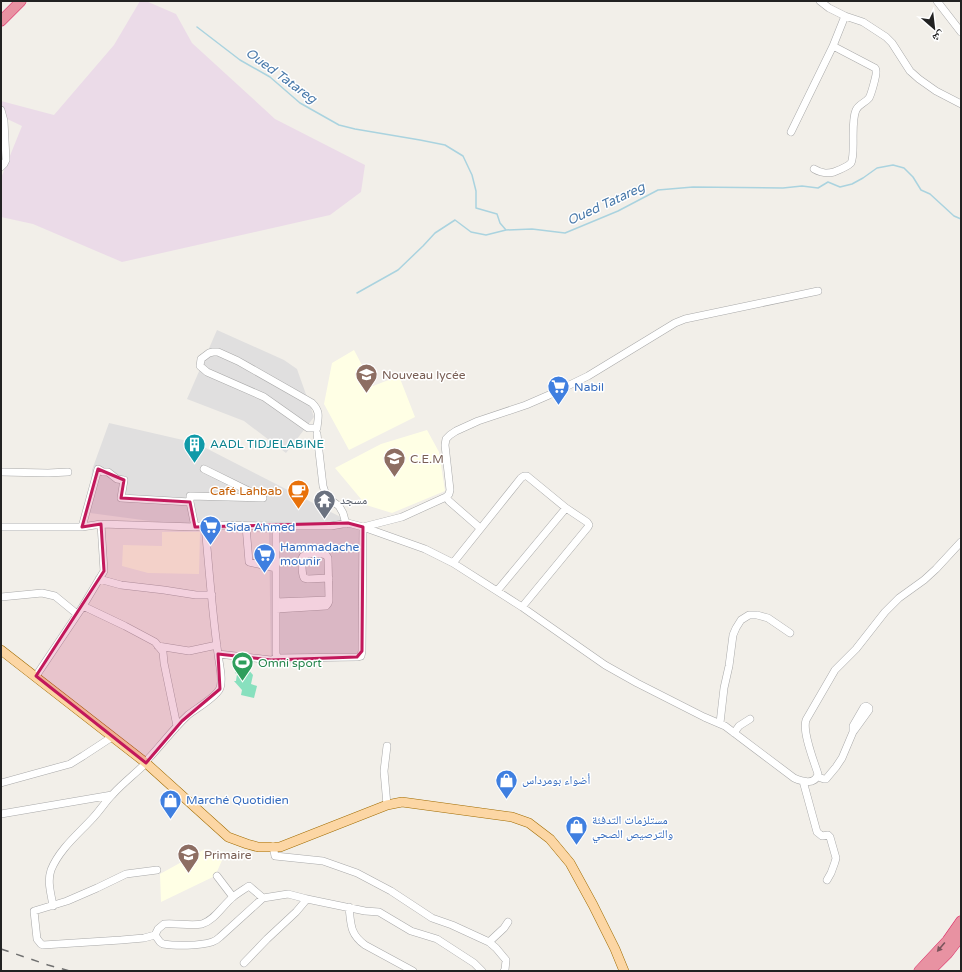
<svg xmlns="http://www.w3.org/2000/svg" width="962" height="972" font-family="'Varela Round','Noto Naskh Arabic',sans-serif">
<rect width="100%" height="100%" fill="#f2efe9"/>
<!-- residential -->
<path fill="#e0dfdf" d="M217 330 284 360 297 369 314 417 286 453 244 421 187 399Z
M109 423 196 443 366 530 364 660 271 664 269 533 195 527 90 513 92 470Z"/>
<!-- industrial -->
<path fill="#ebdbe8" d="M140 1H146L176 14 192 43 275 119 365 165 361 192 330 215 122 262 33 224 1 217V178L22 126 1 116V101L54 115 114 45Z"/>
<!-- education -->
<path fill="#ffffe5" d="M354 350 373 386 399 376 415 417 349 450 324 404 332 363Z
M427 430 439 452 445 491 392 513 366 505 335 468 381 444Z
M162 532H200L199 574 148 573 122 566 123 545 162 546Z
M205 849 209 856 222 851 224 856 215 876 161 902 160 874Z"/>
<!-- pitch -->
<path fill="#88e0be" d="M237 666 247 668 253 675 251 684 257 686 254 698 241 695 242 690 234 681H236L237 674 235 673Z"/>
<g fill="none" stroke-linecap="round" stroke-linejoin="round">
<!-- stream -->
<path stroke="#aad3df" stroke-width="1.5" d="M197 27 240 60 270 77 300 103 339 125 355 129 420 140 445 145 463 156 472 175 476 191V208L497 214 500 223 506 230 532 229 565 233 618 211 658 190 693 187 783 188 802 186 818 188 828 182 840 187 852 184 863 178 877 168 893 165 904 168 913 177 921 190 930 194 954 216 961 219
M357 293 398 270 423 246 435 233 455 220 471 232 486 235 506 230"/>
<defs>
<path id="minor" d="M820 1 829 8 845 16 863 22 886 37 892 43 910 71 919 79 936 91 961 104
M937 1 961 32
M1 110 4 121 6 160 4 164 1 167
M791 132 833 46 845 16
M814 169C821 173 826 174 834 172 839 170 847 167 851 163 856 155 850 123 856 110 859 104 865 103 869 98 871 95 877 74 876 71 876 70 876 69 875 68L833 46
M213 352H218L238 361 312 403C321 412 318 417 317 428H308L264 397 207 372 200 366 201 359 209 353Z
M317 434 323 486 326 495 332 501 339 506 343 513 346 524
M1 472 48 473 68 472
M446 497 449 501 480 528
M246 526 249 562 276 568
M276 526V654L278 658 357 657 361 656 362 651 363 527 425 549 453 563 522 607 605 665 637 683 704 717 725 726 794 778C801 781 815 786 818 774 814 761 802 732 806 720L835 670 856 649 885 612 899 598 924 580 936 569 961 542
M1 527H82L101 524 195 527 205 525 276 526H331L348 523 363 527 402 517 446 497 449 494 450 490 445 445 446 439 450 435 456 431 478 421 526 405 549 395 588 376 675 323 685 319 818 291
M82 527 98 469 103 472H108L117 479 124 480 121 498 190 502
M195 527 190 502V496L263 498 204 469
M453 563 521 478 524 476H527L566 508 587 522 589 525 588 527 522 607
M99 579 121 585 164 590 196 595H212
M497 591 566 508
M1 597 42 593 55 596 77 614
M276 602 329 600
M83 606 125 626 155 642 163 652 164 663 177 726
M276 609 326 606C328 604 329 603 329 600L328 558 326 555C321 553 304 552 302 558 301 560 302 563 302 565 302 570 302 574 304 578L308 579 329 578
M158 646 189 651 217 645
M218 654 271 660 278 658
M36 676 83 606 104 571 101 524
M866 706 869 708V710L856 728 853 732V726L864 707Z
M720 723 724 688 729 666 733 635 736 628 741 620 749 615H757L768 618 790 633
M734 733 739 726 750 719
M387 746 384 771 387 805
M818 777 824 779H826L836 767 842 758 853 732
M803 781 817 832 822 836 828 835 830 837 836 858 835 862 831 873 827 880
M1 783 70 764 83 756 112 737
M1 814 112 795
M273 846 275 856 323 861 357 873 391 891 432 918 452 925 489 942 496 948 506 960 505 970 504 971
M157 870 126 874 97 888 67 901 34 911 37 939 41 944 43 945 121 940 144 938 155 935 160 942 163 944C175 946 200 946 212 942 215 941 218 939 220 937L263 898
M217 876 233 897
M53 906C51 893 47 882 51 870 59 850 77 835 91 820 99 812 105 802 113 794 123 783 135 774 146 763L149 758C162 744 174 728 188 715 197 708 213 699 219 690 224 682 219 663 218 654 212 611 209 568 205 525
M349 907C351 925 350 934 365 945L413 971
M155 935 158 929 164 924C176 923 191 926 202 924 215 920 223 905 233 897 238 893 243 890 249 886L263 898 288 894 307 899 365 911 379 912 411 931 437 939 474 963 482 971
M489 942 504 928 508 922
M244 963 267 939 296 912 307 899"/>
<path id="major" d="M1 650 146 763 228 837 247 844 258 847H280L387 805 402 802 512 817 529 823 550 839 570 863 593 905 615 949 624 971"/>
<path id="highway" d="M1 21 21 1
M919 971 947 941 961 921
M930 971 948 953 961 936"/>
</defs>
<!-- minor casing -->
<use href="#minor" stroke="#a9a9a9" stroke-width="8"/>
<!-- major casing -->
<use href="#major" stroke="#a06b00" stroke-width="10"/>
<!-- highway casing -->
<use href="#highway" stroke="#dc2a67" stroke-width="11"/>
<!-- minor -->
<use href="#minor" stroke="#fff" stroke-width="7"/>
<!-- major -->
<use href="#major" stroke="#fcd6a4" stroke-width="9"/>
<!-- highway -->
<use href="#highway" stroke="#e892a2" stroke-width="10"/>
<!-- rail -->
<path stroke="#707070" stroke-width="1.5" stroke-dasharray="8 8" stroke-linecap="butt" d="M1 949 48 965 70 971"/>
</g>
<!-- one-way arrows -->
<defs><path id="oneway-solid" d="M-6-.8H1V-3.2L6.5 0L1 3.2V.8H-6Z"/></defs>
<use fill="#7b545c" href="#oneway-solid" transform="translate(941 947) rotate(130)"/>
<!-- marked area -->
<path fill="#c2185b" fill-opacity="0.2" stroke="#c2185b" stroke-width="3" stroke-linejoin="round" d="M98 469 124 480 121 498 190 502 195 527 348 523 363 527 362 651 357 657 271 660 218 654 220 689 182 721 146 763 36 676 104 571 101 524 82 527Z"/>
<!-- icons -->
<defs>
<symbol id="school-pin" viewBox="-11 -11 22 30"><path d="M0 17L-7.5 6A9.5 9.5 0 1 1 7.5 6Z" fill="#8d6e63" stroke="#fff"/><path d="M0-5L7-2L0 1L-7-2ZM-4 1L0 2.5L4 1V4Q0 6-4 4Z" fill="#fff"/></symbol>
<symbol id="supermarket-pin" viewBox="-11 -11 22 30"><path d="M0 17L-7.5 6A9.5 9.5 0 1 1 7.5 6Z" fill="#3f7fe0" stroke="#fff"/><path d="M-6-5.5h2.5l.6 2H6L4.5 2H-2.5L-4.4-4H-6ZM-1.5 3.2a1.3 1.3 0 1 0 .1 0ZM3 3.2a1.3 1.3 0 1 0 .1 0Z" fill="#fff"/></symbol>
<symbol id="building-pin" viewBox="-11 -11 22 30"><path d="M0 17L-7.5 6A9.5 9.5 0 1 1 7.5 6Z" fill="#0f9aa8" stroke="#fff"/><path d="M-4-6H4V6H1V3H-1V6H-4ZM-2.5-4.3h1.7v1.8h-1.7ZM.8-4.3h1.7v1.8H.8ZM-2.5-1h1.7V.8h-1.7ZM.8-1h1.7V.8H.8Z" fill="#fff"/></symbol>
<symbol id="cafe-pin" viewBox="-11 -11 22 30"><path d="M0 17L-7.5 6A9.5 9.5 0 1 1 7.5 6Z" fill="#e8710a" stroke="#fff"/><path d="M-5.5-4.5H6V0H3Q3 3.5 0 3.5H-2.5Q-5.5 3.5-5.5 0ZM3-3.2v2h1.7v-2ZM-6 4.5H4V6H-6Z" fill="#fff"/></symbol>
<symbol id="temple-pin" viewBox="-11 -11 22 30"><path d="M0 17L-7.5 6A9.5 9.5 0 1 1 7.5 6Z" fill="#6b7280" stroke="#fff"/><path d="M0-6L5-2H3V0L6.5 2.5H4V6H1.5V3h-3V6H-4V2.5H-6.5L-3 0V-2H-5Z" fill="#fff"/></symbol>
<symbol id="stadium-pin" viewBox="-11 -11 22 30"><path d="M0 17L-7.5 6A9.5 9.5 0 1 1 7.5 6Z" fill="#2e9e5b" stroke="#fff"/><path d="M0-5a6.5 5 0 1 0 0 10a6.5 5 0 1 0 0-10ZM-3.5-1.8h7v3.6h-7Z" fill="#fff"/></symbol>
<symbol id="shop-pin" viewBox="-11 -11 22 30"><path d="M0 17L-7.5 6A9.5 9.5 0 1 1 7.5 6Z" fill="#3f7fe0" stroke="#fff"/><path d="M-5-2.5h2.3a2.7 3.5 0 0 1 5.4 0H5L5.5 6h-11ZM-1.5-2.5h3a1.5 2.3 0 0 0-3 0Z" fill="#fff"/></symbol>
</defs>
<g fill-rule="evenodd">
<use href="#school-pin" x="354" y="362" width="25" height="34"/>
<use href="#supermarket-pin" x="546" y="374" width="25" height="34"/>
<use href="#building-pin" x="182" y="432" width="25" height="34"/>
<use href="#school-pin" x="382" y="446" width="25" height="34"/>
<use href="#cafe-pin" x="286" y="478" width="25" height="34"/>
<use href="#temple-pin" x="312" y="488" width="25" height="34"/>
<use href="#supermarket-pin" x="198" y="514" width="25" height="34"/>
<use href="#supermarket-pin" x="252" y="542" width="25" height="34"/>
<use href="#stadium-pin" x="230" y="650" width="25" height="34"/>
<use href="#shop-pin" x="494" y="768" width="25" height="34"/>
<use href="#shop-pin" x="158" y="788" width="25" height="34"/>
<use href="#shop-pin" x="564" y="814" width="25" height="34"/>
<use href="#school-pin" x="176" y="842" width="25" height="34"/>
</g>
<g text-anchor="middle" dominant-baseline="central" stroke-width="3" stroke-linejoin="round" paint-order="stroke">
<!-- education labels -->
<g font-size="12" fill="#785e54" stroke="#fff" text-anchor="start">
<text x="382" y="375">Nouveau lycée</text>
<text x="410" y="459">C.E.M</text>
<text x="204" y="855">Primaire</text>
</g>
<!-- shop labels -->
<g font-size="12" fill="#366cbe" stroke="#fff" text-anchor="start">
<text x="574" y="387">Nabil</text>
<text x="226" y="527">Sida Ahmed</text>
<text x="280" y="547">Hammadache<tspan x="280" dy="14">mounir</tspan></text>
<text x="522" y="780">أضواء بومرداس</text>
<text x="186" y="800">Marché Quotidien</text>
<text x="592" y="820">مستلزمات التدفئة<tspan x="592" dy="14">والترصيص الصحي</tspan></text>
</g>
<!-- culture labels -->
<g font-size="12" fill="#0d838f" stroke="#fff" text-anchor="start">
<text x="210" y="444">AADL TIDJELABINE</text>
</g>
<!-- food labels -->
<g font-size="12" fill="#c56008" stroke="#fff" text-anchor="end">
<text x="282" y="491">Café Lahbab</text>
</g>
<!-- worship labels -->
<g font-size="12" fill="#5b616d" stroke="#fff" text-anchor="start">
<text x="340" y="500">مسجد</text>
</g>
<!-- leisure labels -->
<g font-size="12" fill="#27864d" stroke="#fff" text-anchor="start">
<text x="258" y="663">Omni sport</text>
</g>
<!-- water labels -->
<g font-size="13" font-style="italic" fill="#4a7aab" stroke="#fff">
<text transform="translate(281 76) rotate(36)">Oued Tatareg</text>
<text transform="translate(606 204) rotate(-25)">Oued Tatareg</text>
</g>
</g>
<!-- border -->
<rect width="962" height="972" fill="none" stroke="#222222" stroke-width="4"/>
<!-- north arrow -->
<g transform="translate(934 28) rotate(152)" stroke="#ffffff" stroke-width="3" paint-order="stroke">
<path d="M0-3L7 15L0 10L-7 15Z" fill="#222222"/>
<text y="-6" font-size="11" font-weight="bold" text-anchor="middle" fill="#222222">ش</text>
</g>
</svg>
